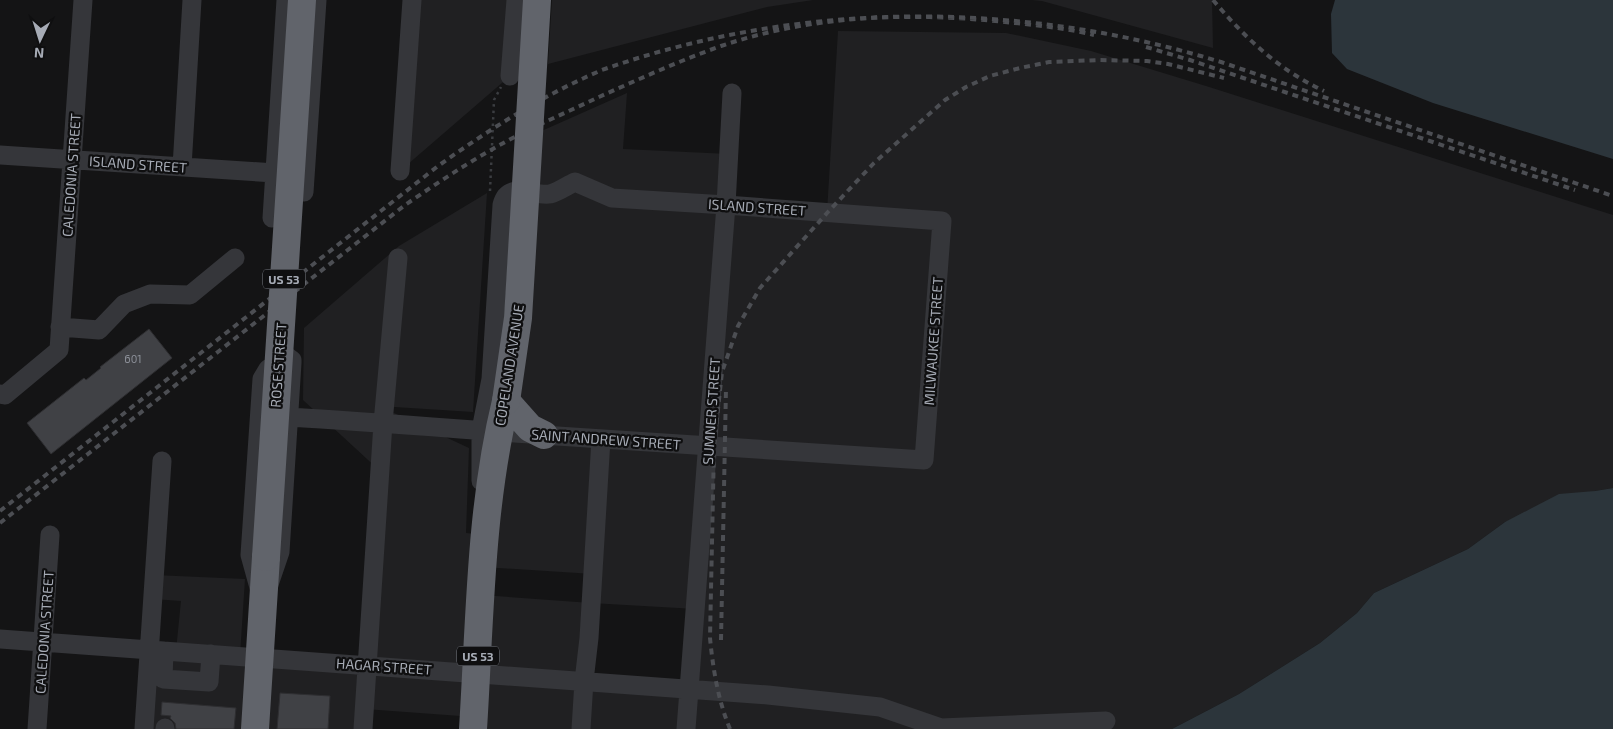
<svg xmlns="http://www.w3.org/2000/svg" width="1613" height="729" font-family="'Exo 2',sans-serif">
<rect width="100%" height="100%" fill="#141415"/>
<!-- built -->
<path fill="#202022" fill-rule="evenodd" d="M412 0H516L510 76 400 171Z
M552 0H813L767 7 548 64Z
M1032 0H1212L1213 48 1042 1Z
M838 31 1006 33 1091 51 1206 86 1613 215V488L1595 491 1505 522 1468 549 1374 593 1357 613 1320 643 1239 694 1172 729H473L474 717 365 709 363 729H144L149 650 176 651 181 601 153 599 154 575 245 579 240 655 367 665 380 471 303 400 304 328 399 246 487 193 473 412 379 406 469 448 466 533 485 535 528 137 627 93 623 149 729 154 726 205 827 212ZM483 567 593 574 591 603 482 595ZM591 603 696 609 689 689 584 681Z"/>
<!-- water -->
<path fill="#2c353b" d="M1335 0H1613V159L1433 103 1347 69 1332 53 1331 14Z
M1613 488V729H1172L1239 694 1320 643 1357 613 1374 593 1468 549 1505 522 1559 494 1595 491Z"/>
<!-- building -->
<path fill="#404145" stroke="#2e2e31" d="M149 329 172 358 51 454 27 423 84 378 86 380 101 368 100 367Z
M280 693 330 696 328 729H277Z
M162 702 236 708 234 729H176L175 723 170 718 171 716 161 715Z"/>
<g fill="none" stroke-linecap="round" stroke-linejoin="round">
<!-- path -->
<path stroke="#3b3d41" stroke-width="2.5" stroke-dasharray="2.5 4" stroke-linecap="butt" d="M490 191 494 100 501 87"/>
<!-- minor -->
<path stroke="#35363a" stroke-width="19" d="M510 76 516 0
M0 155 275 173
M182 167 192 0
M400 171 412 0
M304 192 317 0
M272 218 286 0
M60 327 99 330 124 304 150 294 190 295 235 258
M288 357 292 360V363L280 552 263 602 250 555 262 379 268 369Z
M0 394 5 395 59 350 83 0
M289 417C373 422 458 429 542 435 669 444 797 451 924 460L942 221 726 205 612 198 575 182C568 185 558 192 550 194 534 197 508 180 502 205L491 379 481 430V481
M0 639 768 695 880 707 941 728 1106 721
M164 651 163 679 209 682 211 654
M37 729 50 535
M144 729 162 461
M165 729V728
M363 729 383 423 398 258
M581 729 584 681 589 638 601 439
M686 729 726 205 732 93"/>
<!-- highway -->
<path stroke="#61646b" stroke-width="28" d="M506 401 530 428 544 435
M255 729 266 557
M473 729C480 619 480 508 506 401"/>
<!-- rail -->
<path stroke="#4c4e53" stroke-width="4" stroke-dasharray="6 5" stroke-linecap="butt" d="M1213 0C1245 38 1279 70 1324 91
M1146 47 1190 60 1575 190
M0 511 438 166C490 129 543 95 602 70 799 0 1020 0 1221 62L1613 196
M0 523 405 205C433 186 461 167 491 150 525 130 563 114 599 97 639 79 679 61 721 46 812 15 910 12 1005 22 1035 25 1065 28 1094 35
M721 640 726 388
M730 729C718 700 713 669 710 638L714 446 722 372 738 326 760 288 827 213 874 163 945 100 966 87 990 76 1020 68 1049 62 1099 60 1147 61 1168 64 1224 78"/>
<!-- highway-bridge -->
<path stroke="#61646b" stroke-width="28" d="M506 401 518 318 537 0
M266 557 302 0"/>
</g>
<g text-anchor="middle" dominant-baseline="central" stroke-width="4.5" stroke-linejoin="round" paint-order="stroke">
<!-- number labels -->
<g font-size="11" fill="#8c9099">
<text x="133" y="358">601</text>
</g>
<!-- shield labels -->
<g fill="#0f0f10" stroke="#797c84" stroke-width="1">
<rect x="263" y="269.5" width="42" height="19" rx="4"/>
<rect x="457" y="646.5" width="42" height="19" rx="4"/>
</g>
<g font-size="12" font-weight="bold" fill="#a6abb5">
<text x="284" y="279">US 53</text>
<text x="478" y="656">US 53</text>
</g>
<!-- street labels -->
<g font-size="14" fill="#a6abb5" stroke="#0f0f10">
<text transform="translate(138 164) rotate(4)">ISLAND STREET</text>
<text transform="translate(71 175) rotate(-86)">CALEDONIA STREET</text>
<text transform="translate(757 207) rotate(4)">ISLAND STREET</text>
<text transform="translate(933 341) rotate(-86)">MILWAUKEE STREET</text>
<text transform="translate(278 365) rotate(-86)">ROSE STREET</text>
<text transform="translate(509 365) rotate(-81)">COPELAND AVENUE</text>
<text transform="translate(711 411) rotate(-86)">SUMNER STREET</text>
<text transform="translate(606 439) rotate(4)">SAINT ANDREW STREET</text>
<text transform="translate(44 632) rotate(-86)">CALEDONIA STREET</text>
<text transform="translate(384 666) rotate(4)">HAGAR STREET</text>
</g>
</g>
<!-- north arrow -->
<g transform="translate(40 40) rotate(184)" stroke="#0f0f10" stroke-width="4" paint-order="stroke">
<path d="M0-4L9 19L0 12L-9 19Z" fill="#a6abb5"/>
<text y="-8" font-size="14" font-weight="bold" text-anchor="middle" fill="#a6abb5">N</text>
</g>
</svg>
